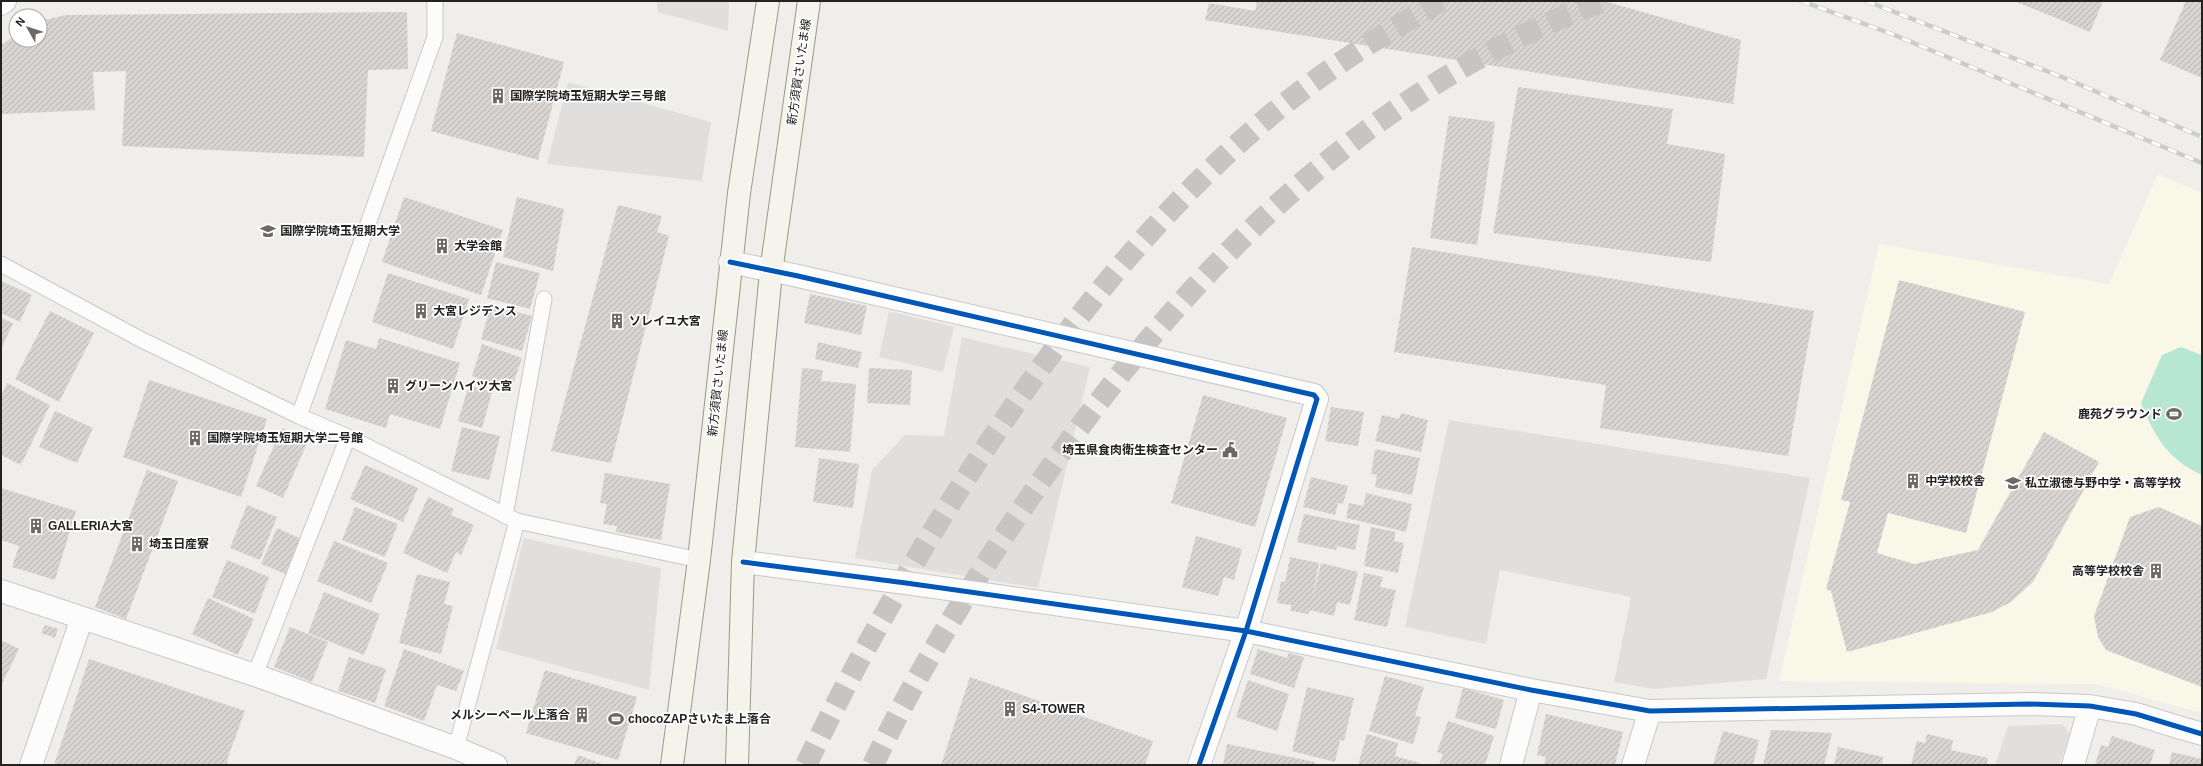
<svg xmlns="http://www.w3.org/2000/svg" width="2203" height="766" font-family="Helvetica,'Noto Sans JP',sans-serif">
<defs>
<pattern id="building-hatch" width="6" height="6" patternUnits="userSpaceOnUse"><rect width="6" height="6" fill="#d7d4d2"/><path d="M-1 1l2-2M0 6l6-6M5 7l2-2" fill="none" stroke="#b8b6b4"/></pattern>
</defs>
<rect width="100%" height="100%" fill="#f0eeeb"/>
<!-- education -->
<path fill="#f8f7e8" d="M2158 174 2202 193V713L2096 684 1779 681 1879 244 2109 284Z"/>
<!-- pitch -->
<path fill="#b7e6d2" d="M2181 347 2202 355V475C2167 459 2155 437 2141 403L2162 355Z"/>
<!-- parking -->
<path fill="#e0dfde" d="M657 1H729L728 31 658 12Z
M568 82 711 122 702 181 547 164Z
M889 311 954 327 943 372 879 357Z
M962 337 1090 367 1038 588 855 558 872 470 905 435 944 436Z
M1449 420 1810 478 1766 679 1655 689 1614 682 1631 597 1500 570 1486 644 1405 627Z
M524 538 661 568 649 690 496 649Z
M2062 724 2070 734 2059 765H1995L2008 726Z"/>
<!-- building -->
<path fill="url(#building-hatch)" d="M1257 1H1604L1741 40 1733 104 1205 20 1209 3 1255 11Z
M2014 1H2103L2090 32Z
M2186 1H2202V78L2160 60Z
M407 12 408 69 368 70 364 157 122 146 126 71 93 72 95 110 1 114V46L16 34V40H40V21L66 15Z
M457 33 564 62 538 160 431 131Z
M1518 87 1673 109 1667 144 1725 154 1711 262 1493 233Z
M1449 116 1495 122 1477 245 1430 238Z
M404 197 503 230 481 295 382 262Z
M517 197 564 209 553 271 503 257Z
M618 205 662 216 657 232 669 236 611 463 551 451Z
M1412 247 1814 311 1788 456 1600 428 1606 385 1394 352Z
M496 262 540 273 530 309 487 298Z
M388 273 469 299 453 349 372 322Z
M1899 280 2025 312 1966 533 1888 513 1877 553 1914 564 1978 550 2044 432 2099 462 2033 582 2011 602 1992 612 1847 652 1831 591 1826 589 1850 502 1841 500Z
M1 281 32 295 20 322 1 313Z
M810 294 867 306 861 335 804 323Z
M491 305 532 316 522 351 481 339Z
M50 311 94 333 59 402 15 379Z
M1 318 13 323 1 349Z
M379 338 460 363 440 429 390 414 386 428 325 409 346 340 376 349Z
M818 342 862 352 858 368 815 359Z
M482 344 522 358 511 390 472 376Z
M802 368 823 370 821 381 856 384 850 452 795 447Z
M869 368 912 370 910 405 867 403Z
M149 380 267 419 241 497 123 457Z
M7 383 50 405 21 465 1 455V396Z
M469 385 492 392 482 428 458 421Z
M1203 395 1287 418 1255 527 1171 503Z
M1331 407 1364 412 1358 446 1325 441Z
M55 411 93 428 77 463 39 447Z
M1401 413 1428 420 1421 452 1375 441 1382 415 1399 419Z
M462 427 500 436 489 480 451 471Z
M282 428 308 441 283 498 256 486Z
M1375 449 1420 458 1412 495 1375 487 1377 475 1371 474Z
M819 458 859 464 853 508 813 502Z
M365 465 418 488 403 522 350 499Z
M147 470 178 481 126 619 95 607Z
M605 473 670 484 661 540 616 532 617 526 603 524 607 504 600 503Z
M1311 477 1348 486 1343 504 1338 503 1335 515 1303 507Z
M1 488 76 511 55 580 12 567 19 546 1 540Z
M1366 493 1412 504 1406 532 1346 518 1349 503 1363 506Z
M428 497 454 509 451 515 474 525 461 555 456 552 447 573 403 553Z
M247 505 277 517 260 560 230 548Z
M355 507 398 524 385 557 342 540Z
M2159 507 2202 526V687L2106 650 2098 637 2094 616 2130 517Z
M1304 514 1360 525 1355 550 1337 546 1336 550 1297 542Z
M1371 527 1396 532 1394 541 1404 543 1398 573 1364 566Z
M277 528 301 539 286 574 261 564Z
M1196 536 1242 549 1234 580 1224 577 1218 596 1182 587Z
M334 541 388 563 371 603 317 581Z
M1290 557 1319 563 1312 601 1321 563 1358 572 1350 605 1337 602 1334 616 1310 610 1308 614 1291 611V605L1277 603 1281 581 1285 582Z
M227 560 269 577 255 614 212 597Z
M1364 573 1383 577 1380 587 1396 590 1387 627 1354 620Z
M417 574 450 582 444 604 453 606 441 654 399 643Z
M324 592 380 614 364 655 308 633Z
M208 598 254 619 238 655 192 634Z
M45 625 58 629 55 638 41 633Z
M290 627 328 642 312 682 274 667Z
M1 640 19 649 1 686Z
M404 649 464 671 456 691 437 685 424 721 384 706Z
M1258 649 1287 658 1289 653 1304 657 1294 688 1250 674Z
M349 657 386 669 375 703 338 691Z
M89 659 245 711 228 757 227 765H54Z
M545 670 637 697 618 760 526 733Z
M1385 676 1424 687 1415 716 1421 717 1413 744 1369 731Z
M970 677 1153 741 1145 765H941Z
M1248 680 1289 694 1277 731 1236 717Z
M1307 687 1354 698 1344 741 1340 740 1335 762 1292 751Z
M1463 688 1504 700 1496 729 1455 718Z
M1546 714 1623 732 1615 765H1544L1546 757 1537 755Z
M1448 721 1494 736 1485 765H1439L1443 754 1437 752Z
M1771 730 1832 733 1824 765H1763Z
M1723 731 1759 740 1753 765H1713Z
M1367 734 1398 743 1395 756 1420 763V765H1358Z
M1927 734 1953 740 1951 750 1988 758 1987 765H1911L1917 741 1925 743Z
M2112 736 2155 750 2150 765H2095L2101 745 2108 747Z
M1227 744 1315 762 1314 765H1223Z
M1838 747 1883 757 1882 765H1834Z
M2172 752 2202 759V765H2169Z
M578 755 605 765H574Z"/>
<g fill="none" stroke-linecap="round" stroke-linejoin="round">
<!-- motorway-tunnel -->
<path stroke="#c7c5c3" stroke-width="22" stroke-dasharray="22 11" stroke-linecap="butt" d="M806 765C852 669 904 576 961 486 1048 349 1147 219 1272 114 1324 71 1382 34 1441 1
M873 765C910 686 955 612 1002 539 1150 312 1344 95 1604 1"/>
<defs>
<path id="service" d="M1 264 142 340 299 416 348 437 517 521 699 560
M299 416 435 37V1
M505 516 544 299
M255 675 348 437
M456 748 517 521"/>
<path id="minor" d="M1 4 5 1
M730 262 798 276 1314 395 1317 399 1246 631 1199 765
M743 562 906 583 1246 631 1531 690 1650 711 2030 704 2090 706 2136 714 2181 728
M1 591 255 675 456 748 496 765
M31 765 82 618
M1511 765 1531 690
M1633 765 1650 711
M2073 765 2090 706"/>
<path id="tertiary" d="M2181 728 2202 734"/>
<path id="secondary" d="M672 765 699 560 739 193 768 1
M737 765 743 562 771 272 809 1"/>
</defs>
<!-- service casing -->
<use href="#service" stroke="#c9c8c7" stroke-width="17"/>
<!-- minor casing -->
<use href="#minor" stroke="#c9c8c7" stroke-width="24"/>
<!-- tertiary casing -->
<use href="#tertiary" stroke="#c9c8c7" stroke-width="24"/>
<!-- secondary casing -->
<use href="#secondary" stroke="#999a82" stroke-width="24"/>
<!-- service -->
<use href="#service" stroke="#fdfcfc" stroke-width="15"/>
<!-- minor -->
<use href="#minor" stroke="#fdfcfc" stroke-width="22"/>
<!-- tertiary -->
<use href="#tertiary" stroke="#fdfcfc" stroke-width="22"/>
<!-- secondary -->
<use href="#secondary" stroke="#f4f4ed" stroke-width="22"/>
<defs>
<path id="rail" d="M1801 1 1892 34 2202 163
M1866 1 2062 77 2202 137"/>
</defs>
<!-- rail casing -->
<use href="#rail" stroke="#ccc" stroke-width="4.5"/>
<!-- rail -->
<use href="#rail" stroke="#fff" stroke-width="3" stroke-dasharray="9" stroke-linecap="butt"/>
<defs>
<path id="cycleway" d="M730 262 798 276 1314 395 1317 399 1246 631 1199 765
M743 562 906 583 1246 631 1531 690 1650 711 2030 704 2090 706 2136 714 2202 734"/>
</defs>
<!-- cycleway casing -->
<use href="#cycleway" stroke="#fff" stroke-width="8"/>
<!-- cycleway -->
<use href="#cycleway" stroke="#0057b8" stroke-width="5"/>
</g>
<!-- icons -->
<defs>
<symbol id="building-bare" viewBox="-9 -9 18 18"><path d="M-4-6H4V6H1V3H-1V6H-4ZM-2.5-4.3h1.7v1.8h-1.7ZM.8-4.3h1.7v1.8H.8ZM-2.5-1h1.7V.8h-1.7ZM.8-1h1.7V.8H.8Z" fill="#6a6968" stroke="#fff" stroke-width="2.5" paint-order="stroke"/></symbol>
<symbol id="university-bare" viewBox="-9 -9 18 18"><path d="M0-5L7-2L0 1L-7-2ZM-4 1L0 2.5L4 1V4Q0 6-4 4Z" fill="#6a6968" stroke="#fff" stroke-width="2.5" paint-order="stroke"/></symbol>
<symbol id="stadium-bare" viewBox="-9 -9 18 18"><path d="M0-5a6.5 5 0 1 0 0 10a6.5 5 0 1 0 0-10ZM-3.5-1.8h7v3.6h-7Z" fill="#6a6968" stroke="#fff" stroke-width="2.5" paint-order="stroke"/></symbol>
<symbol id="civic-bare" viewBox="-9 -9 18 18"><path d="M-.6-6.5H3V-4.5H.6V-3L4-1V1h2V6H-6V1h2V-1L-.6-3ZM-1.2 2.5V6h2.4V2.5Z" fill="#6a6968" stroke="#fff" stroke-width="2.5" paint-order="stroke"/></symbol>
<symbol id="school-bare" viewBox="-9 -9 18 18"><path d="M0-5L7-2L0 1L-7-2ZM-4 1L0 2.5L4 1V4Q0 6-4 4Z" fill="#6a6968" stroke="#fff" stroke-width="2.5" paint-order="stroke"/></symbol>
</defs>
<g fill-rule="evenodd">
<use href="#building-bare" x="487" y="85" width="22" height="22"/>
<use href="#university-bare" x="257" y="220" width="22" height="22"/>
<use href="#building-bare" x="431" y="235" width="22" height="22"/>
<use href="#building-bare" x="410" y="300" width="22" height="22"/>
<use href="#building-bare" x="606" y="310" width="22" height="22"/>
<use href="#building-bare" x="382" y="375" width="22" height="22"/>
<use href="#stadium-bare" x="2163" y="403" width="22" height="22"/>
<use href="#building-bare" x="184" y="427" width="22" height="22"/>
<use href="#civic-bare" x="1219" y="439" width="22" height="22"/>
<use href="#building-bare" x="1902" y="470" width="22" height="22"/>
<use href="#school-bare" x="2002" y="472" width="22" height="22"/>
<use href="#building-bare" x="25" y="515" width="22" height="22"/>
<use href="#building-bare" x="126" y="533" width="22" height="22"/>
<use href="#building-bare" x="2145" y="560" width="22" height="22"/>
<use href="#building-bare" x="999" y="698" width="22" height="22"/>
<use href="#building-bare" x="571" y="704" width="22" height="22"/>
<use href="#stadium-bare" x="605" y="708" width="22" height="22"/>
</g>
<g text-anchor="middle" dominant-baseline="central" stroke-width="3.5" stroke-linejoin="round" paint-order="stroke">
<!-- street labels -->
<g font-size="12" fill="#222" stroke="#fff">
<text transform="translate(799 72) rotate(-82)">新方須賀さいたま線</text>
<text transform="translate(718 383) rotate(-84)">新方須賀さいたま線</text>
</g>
<!-- poi labels -->
<g font-size="12" font-weight="bold" fill="#222" stroke="#fff" text-anchor="start">
<text x="510" y="96">国際学院埼玉短期大学三号館</text>
<text x="280" y="231">国際学院埼玉短期大学</text>
<text x="454" y="246">大学会館</text>
<text x="433" y="311">大宮レジデンス</text>
<text x="629" y="321">ソレイユ大宮</text>
<text x="405" y="386">グリーンハイツ大宮</text>
<text x="2162" y="414" text-anchor="end">鹿苑グラウンド</text>
<text x="207" y="438">国際学院埼玉短期大学二号館</text>
<text x="1218" y="450" text-anchor="end">埼玉県食肉衛生検査センター</text>
<text x="1925" y="481">中学校校舎</text>
<text x="2025" y="483">私立淑徳与野中学・高等学校</text>
<text x="48" y="526">GALLERIA大宮</text>
<text x="149" y="544">埼玉日産寮</text>
<text x="2144" y="571" text-anchor="end">高等学校校舎</text>
<text x="1022" y="709">S4-TOWER</text>
<text x="570" y="715" text-anchor="end">メルシーペール上落合</text>
<text x="628" y="719">chocoZAPさいたま上落合</text>
</g>
</g>
<!-- border -->
<rect width="2203" height="766" fill="none" stroke="#222222" stroke-width="4"/>
<!-- north arrow -->
<g transform="translate(28 28) rotate(309)"><circle r="19" fill="#ffffff" stroke="#a7a7a7"/>
<path d="M0-3L7 15L0 10L-7 15Z" fill="#6a6968"/>
<text y="-6" font-size="11" font-weight="bold" text-anchor="middle" fill="#222222">N</text>
</g>
</svg>
